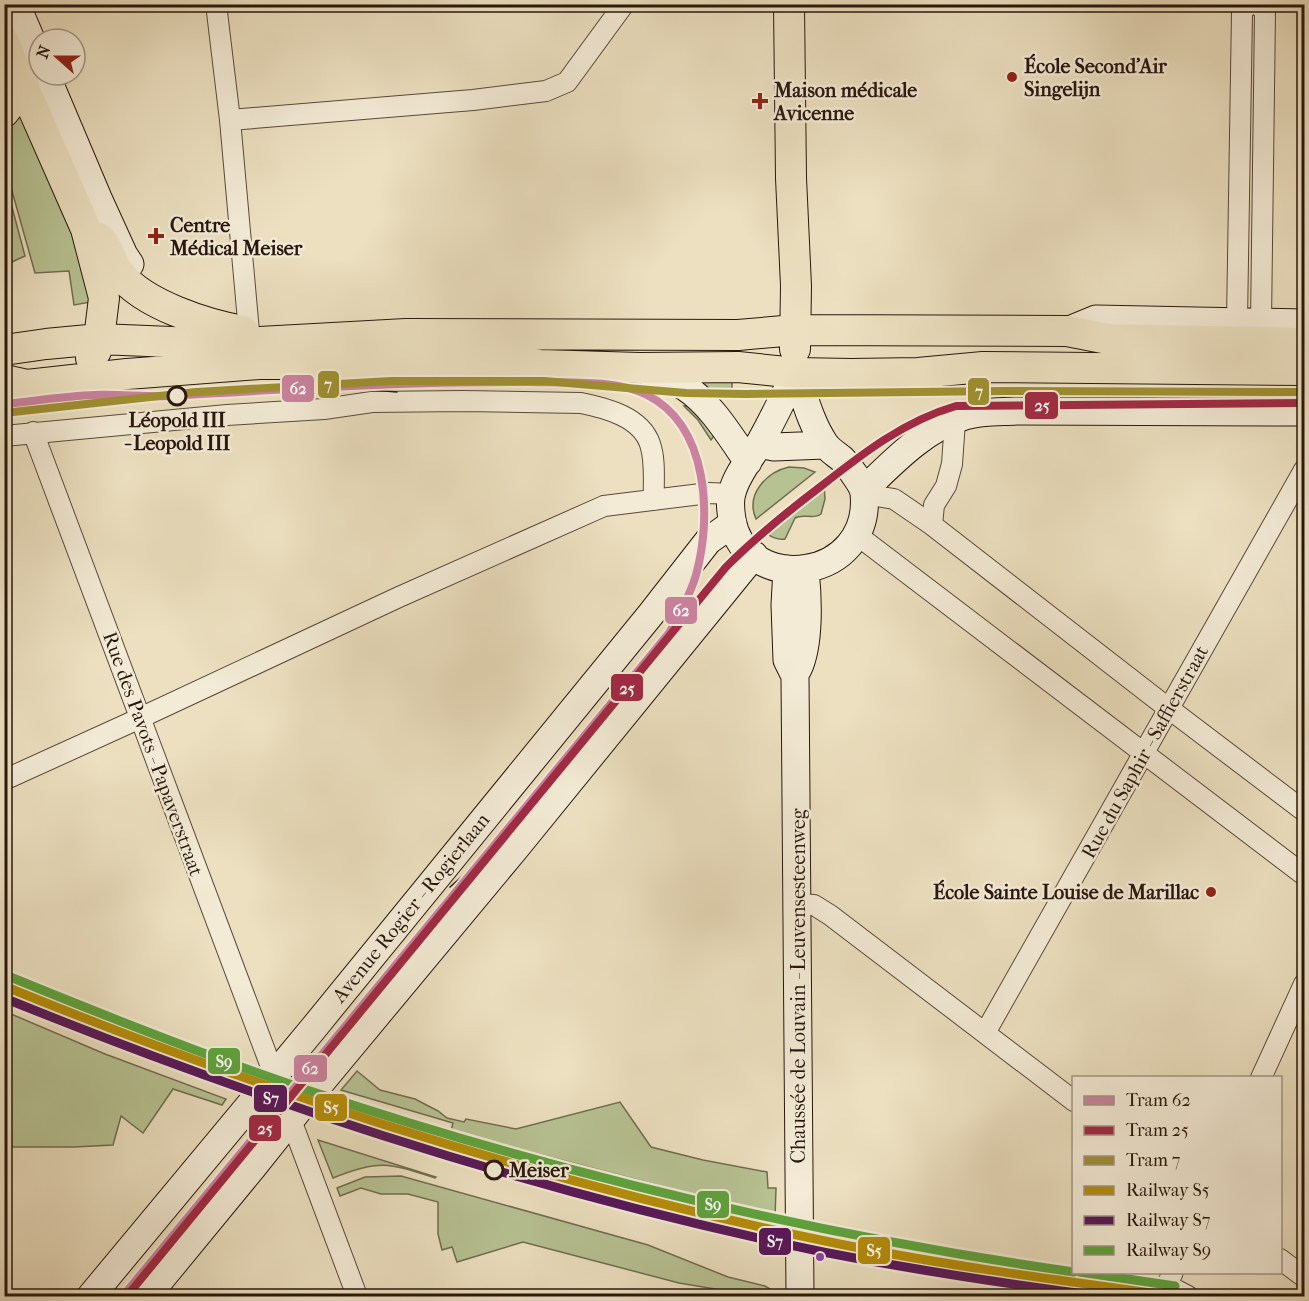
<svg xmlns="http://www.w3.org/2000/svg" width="1309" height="1301" font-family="'IM FELL French Canon',serif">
<rect width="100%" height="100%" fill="#ece0c0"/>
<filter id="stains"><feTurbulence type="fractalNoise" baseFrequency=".00333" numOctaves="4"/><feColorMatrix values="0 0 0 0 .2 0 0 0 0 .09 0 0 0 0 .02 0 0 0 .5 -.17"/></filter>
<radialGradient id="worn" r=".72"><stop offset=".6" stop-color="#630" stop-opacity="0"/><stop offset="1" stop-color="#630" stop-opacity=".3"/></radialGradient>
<!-- green -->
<path fill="#b7c293" stroke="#706c51" stroke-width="1.5" d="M19 112 61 195 91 302 74 305 69 271 35 273 5 166 4 129Z
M4 177 25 256 5 265 4 264Z
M688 378 732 380V391L698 390Z
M684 406 701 407 718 430 711 440 698 420Z
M789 467 804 468 815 472 756 519C745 494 767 472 789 467Z
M824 485 825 499 821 514C813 520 803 513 795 518L785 539C778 540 769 537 765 531L767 529Z
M4 1011 105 1054 226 1099 222 1105 173 1089 143 1133 121 1116 113 1145 74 1147H5Z
M357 1071 380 1090 415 1099 438 1111 447 1118 464 1122 466 1119 516 1129 620 1102 651 1147 703 1160 767 1172 768 1188H776L775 1218 738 1215 714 1207 712 1199 718 1197 717 1191 699 1196 451 1131 453 1123 341 1090Z
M318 1140 436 1177 435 1178C389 1163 379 1159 333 1178Z
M401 1176 648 1245 728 1277 765 1286 777 1293V1296H757L679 1283 523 1242 457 1262 452 1247 442 1250 438 1234V1202L408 1194H381L361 1188 340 1196 337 1188 365 1177Z"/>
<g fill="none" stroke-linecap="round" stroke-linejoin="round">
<defs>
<path id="street" d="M216 4 230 120 249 332
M1258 4 1265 12 1261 322
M230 120 473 100 546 91 567 82 624 4
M1237 321 1242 12 1249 4
M33 432 357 1296
M4 436 227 415 324 409 372 402 463 401 581 403C606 408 641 417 650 444 656 461 653 482 654 500
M864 494 894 499 932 525 1155 698 1304 811
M932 525 934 505 946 486 952 464 955 421
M857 535 1304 875
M4 780 125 725 399 597 604 506 709 493 731 494
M797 904 814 905 830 915 1074 1101
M985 1033 1304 470
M1261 1078 1304 984
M1280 1259 1304 1277
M1167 1285 1188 1296
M1157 1296 1167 1285 1173 1272"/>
<path id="secondary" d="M16 4 39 58
M46 75 98 198 124 255 130 264
M1067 331 1096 319 1304 323
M641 369C653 374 675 381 685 387 711 404 730 436 748 462
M796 373C804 396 811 424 825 444 829 450 836 454 842 459 848 465 863 485 864 493 873 581 746 597 732 520 731 511 729 502 732 493 736 476 749 460 758 446 772 422 783 397 796 373Z
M759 444 774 447 825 445
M864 490C894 461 924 429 965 416 981 411 1000 412 1016 411L1304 412
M787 569 785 605 787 660 795 676 800 1296
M798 669C810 644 808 597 805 570
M91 1296 312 1030 651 614 708 541 733 523
M147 1296 253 1167 308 1098 514 850 754 555"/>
<path id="primary" d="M789 4 791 178 796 286 795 349
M4 43 86 229 104 298 99 339 96 351 91 358
M4 112 24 86
M99 238C109 247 111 263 120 274 144 305 206 324 243 331
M4 350 46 344 99 339 220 344 406 334 738 335 795 330 1067 331 1108 339 1304 343
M4 380 27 385 127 374 259 364H350L496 361 540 365 640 368 738 367 796 373 852 374 918 373 983 367 1304 370"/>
</defs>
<!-- street casing -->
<use href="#street" stroke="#59493b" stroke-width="22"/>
<!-- secondary casing -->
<use href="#secondary" stroke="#28170f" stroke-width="29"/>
<!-- primary casing -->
<use href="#primary" stroke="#28170f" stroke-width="32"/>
<!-- street -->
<use href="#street" stroke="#f3ebd6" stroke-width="20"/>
<!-- secondary -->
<use href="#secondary" stroke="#f3ebd6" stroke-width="27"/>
<!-- primary -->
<use href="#primary" stroke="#ece0c0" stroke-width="30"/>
<!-- tram -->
<path stroke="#28170f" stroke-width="1.5" d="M330 385 360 389 397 392
M450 887 486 855"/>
<defs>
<path id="rail-1" d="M4 986C273 1096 541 1182 825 1241 940 1265 1057 1280 1174 1296"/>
<path id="rail-2" d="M4 998C270 1106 542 1194 823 1252 915 1270 1007 1284 1100 1296"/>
<path id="rail-3" d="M8 976C108 1017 208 1057 310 1091 559 1174 814 1235 1074 1272
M1080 1272 1175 1286"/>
</defs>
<!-- rail-1 casing -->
<use href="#rail-1" stroke="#f3ebd6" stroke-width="14"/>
<!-- rail-2 casing -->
<use href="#rail-2" stroke="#f3ebd6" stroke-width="14"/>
<!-- rail-3 casing -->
<use href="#rail-3" stroke="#f3ebd6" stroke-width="14"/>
<!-- rail-1 -->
<use href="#rail-1" stroke="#b48d09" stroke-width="9"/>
<!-- rail-2 -->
<use href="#rail-2" stroke="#571759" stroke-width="9"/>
<!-- rail-3 -->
<use href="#rail-3" stroke="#5ea33d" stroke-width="9"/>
<defs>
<path id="tram-1" d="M4 404C35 401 65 396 95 395 120 394 144 397 169 396 289 389 409 381 529 382 564 383 616 379 647 395 709 426 712 517 696 575 690 596 679 614 669 633L123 1296"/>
<path id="tram-2" d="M127 1296 726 567C755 538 787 512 820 487 862 454 904 421 956 406L1304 403"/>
<path id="tram-3" d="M4 413 196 392 391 381H544L686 393 746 394 1004 391 1304 392"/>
</defs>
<!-- tram-1 casing -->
<use href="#tram-1" stroke="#f3ebd6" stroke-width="12"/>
<!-- tram-2 casing -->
<use href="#tram-2" stroke="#f3ebd6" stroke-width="12"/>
<!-- tram-3 casing -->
<use href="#tram-3" stroke="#f3ebd6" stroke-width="12"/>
<!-- tram-1 -->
<use href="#tram-1" stroke="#ca829f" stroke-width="8"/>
<!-- tram-2 -->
<use href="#tram-2" stroke="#a12944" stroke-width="8"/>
<!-- tram-3 -->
<use href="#tram-3" stroke="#9f9031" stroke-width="8"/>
</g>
<!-- markers -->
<g fill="#8f2418" stroke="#f3ebd6" stroke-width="2">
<circle cx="1012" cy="77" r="6"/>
<path d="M757 92h6v6h6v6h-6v6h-6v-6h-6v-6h6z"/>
<path d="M153 227h6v6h6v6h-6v6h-6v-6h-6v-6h6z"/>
<circle cx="1211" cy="892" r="6"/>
</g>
<g fill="#f3ebd6" stroke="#28170f" stroke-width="3">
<circle cx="177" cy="396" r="9"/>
<circle cx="494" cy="1170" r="9"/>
</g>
<circle fill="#8e44ad" stroke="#f3ebd6" stroke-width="2" cx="820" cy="1257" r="5"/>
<g text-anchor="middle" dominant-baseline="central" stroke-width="5" stroke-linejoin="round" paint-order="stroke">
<!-- poi labels -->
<g font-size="20" font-weight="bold" fill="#28170f" stroke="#f3ebd6" text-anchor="start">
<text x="1024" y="66">École Second'Air<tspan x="1024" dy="23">Singelijn</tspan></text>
<text x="774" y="90">Maison médicale<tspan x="774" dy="23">Avicenne</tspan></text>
<text x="170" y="225">Centre<tspan x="170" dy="23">Médical Meiser</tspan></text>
<text x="1199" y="892" text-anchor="end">École Sainte Louise de Marillac</text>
</g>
<!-- stop labels -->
<g font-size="20" font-weight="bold" fill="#28170f" stroke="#f3ebd6">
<text x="177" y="420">Léopold III<tspan x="177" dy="23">- Leopold III</tspan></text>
<text x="509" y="1170" text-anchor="start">Meiser</text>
</g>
<!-- street labels -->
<g font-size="20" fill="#28170f" stroke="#f3ebd6">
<text transform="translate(1145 752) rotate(-61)">Rue du Saphir - Saffierstraat</text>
<text transform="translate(153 754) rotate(70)">Rue des Pavots - Papaverstraat</text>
<text transform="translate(411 908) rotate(-51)">Avenue Rogier - Rogierlaan</text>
<text transform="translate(798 986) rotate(-90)">Chaussée de Louvain - Leuvensesteenweg</text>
</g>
</g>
<g stroke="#f3ebd6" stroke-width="2">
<rect x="317" y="370" width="23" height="29" rx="6" fill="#9f9031"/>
<rect x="281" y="374" width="34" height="29" rx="6" fill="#ca829f"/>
<rect x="967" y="377" width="23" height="29" rx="6" fill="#9f9031"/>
<rect x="1024" y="391" width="35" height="29" rx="6" fill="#a12944"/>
<rect x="664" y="596" width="34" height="29" rx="6" fill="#ca829f"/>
<rect x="610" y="673" width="34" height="29" rx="6" fill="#a12944"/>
<rect x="207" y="1047" width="34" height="28" rx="6" fill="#5ea33d"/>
<rect x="293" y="1054" width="35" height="29" rx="6" fill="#ca829f"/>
<rect x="253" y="1084" width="35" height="29" rx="6" fill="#571759"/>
<rect x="314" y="1093" width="34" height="29" rx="6" fill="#b48d09"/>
<rect x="248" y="1114" width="34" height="28" rx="6" fill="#a12944"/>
<rect x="696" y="1190" width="34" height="29" rx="6" fill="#5ea33d"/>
<rect x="758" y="1227" width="34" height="29" rx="6" fill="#571759"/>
<rect x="857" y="1236" width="34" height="29" rx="6" fill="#b48d09"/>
</g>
<g font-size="16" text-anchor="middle" font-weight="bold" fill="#fff">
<text x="328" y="390">7</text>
<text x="298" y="394">62</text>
<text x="979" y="397">7</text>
<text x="1042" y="411">25</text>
<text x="681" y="616">62</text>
<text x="627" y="694">25</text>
<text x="224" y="1067">S9</text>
<text x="310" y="1074">62</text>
<text x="271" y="1104">S7</text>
<text x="331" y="1113">S5</text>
<text x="265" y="1134">25</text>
<text x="713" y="1210">S9</text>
<text x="775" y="1247">S7</text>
<text x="874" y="1256">S5</text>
</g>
<!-- margin -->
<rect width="1309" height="1301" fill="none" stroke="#ece0c0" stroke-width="24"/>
<rect x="6" y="6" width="1297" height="1289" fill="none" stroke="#28170f" stroke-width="3"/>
<rect x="12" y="12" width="1285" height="1277" fill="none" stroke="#28170f" stroke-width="1.5"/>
<!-- legend -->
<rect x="1072" y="1076" width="210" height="198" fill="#f3ebd6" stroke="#a29686" stroke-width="1.5"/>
<rect x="1084" y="1096" width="30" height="9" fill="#ca829f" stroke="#a29686" stroke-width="1.5"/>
<text x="1126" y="1106" font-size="18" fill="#28170f">Tram 62</text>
<rect x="1084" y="1126" width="30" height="9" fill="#a12944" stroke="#a29686" stroke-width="1.5"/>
<text x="1126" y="1136" font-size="18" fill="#28170f">Tram 25</text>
<rect x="1084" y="1156" width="30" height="9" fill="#9f9031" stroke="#a29686" stroke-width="1.5"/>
<text x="1126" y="1166" font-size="18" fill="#28170f">Tram 7</text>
<rect x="1084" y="1186" width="30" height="9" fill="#b48d09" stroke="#a29686" stroke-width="1.5"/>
<text x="1126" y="1196" font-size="18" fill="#28170f">Railway S5</text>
<rect x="1084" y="1216" width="30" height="9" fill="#571759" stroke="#a29686" stroke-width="1.5"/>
<text x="1126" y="1226" font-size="18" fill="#28170f">Railway S7</text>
<rect x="1084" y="1246" width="30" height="9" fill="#5ea33d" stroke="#a29686" stroke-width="1.5"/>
<text x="1126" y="1256" font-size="18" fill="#28170f">Railway S9</text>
<!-- north arrow -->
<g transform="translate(57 57) rotate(291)"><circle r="28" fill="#f3ebd6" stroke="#a29686" stroke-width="1.5"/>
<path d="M0-4.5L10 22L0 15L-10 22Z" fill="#8f2418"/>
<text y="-9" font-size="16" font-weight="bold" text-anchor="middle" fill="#28170f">N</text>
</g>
<rect width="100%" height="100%" filter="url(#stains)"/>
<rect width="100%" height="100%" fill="url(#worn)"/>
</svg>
